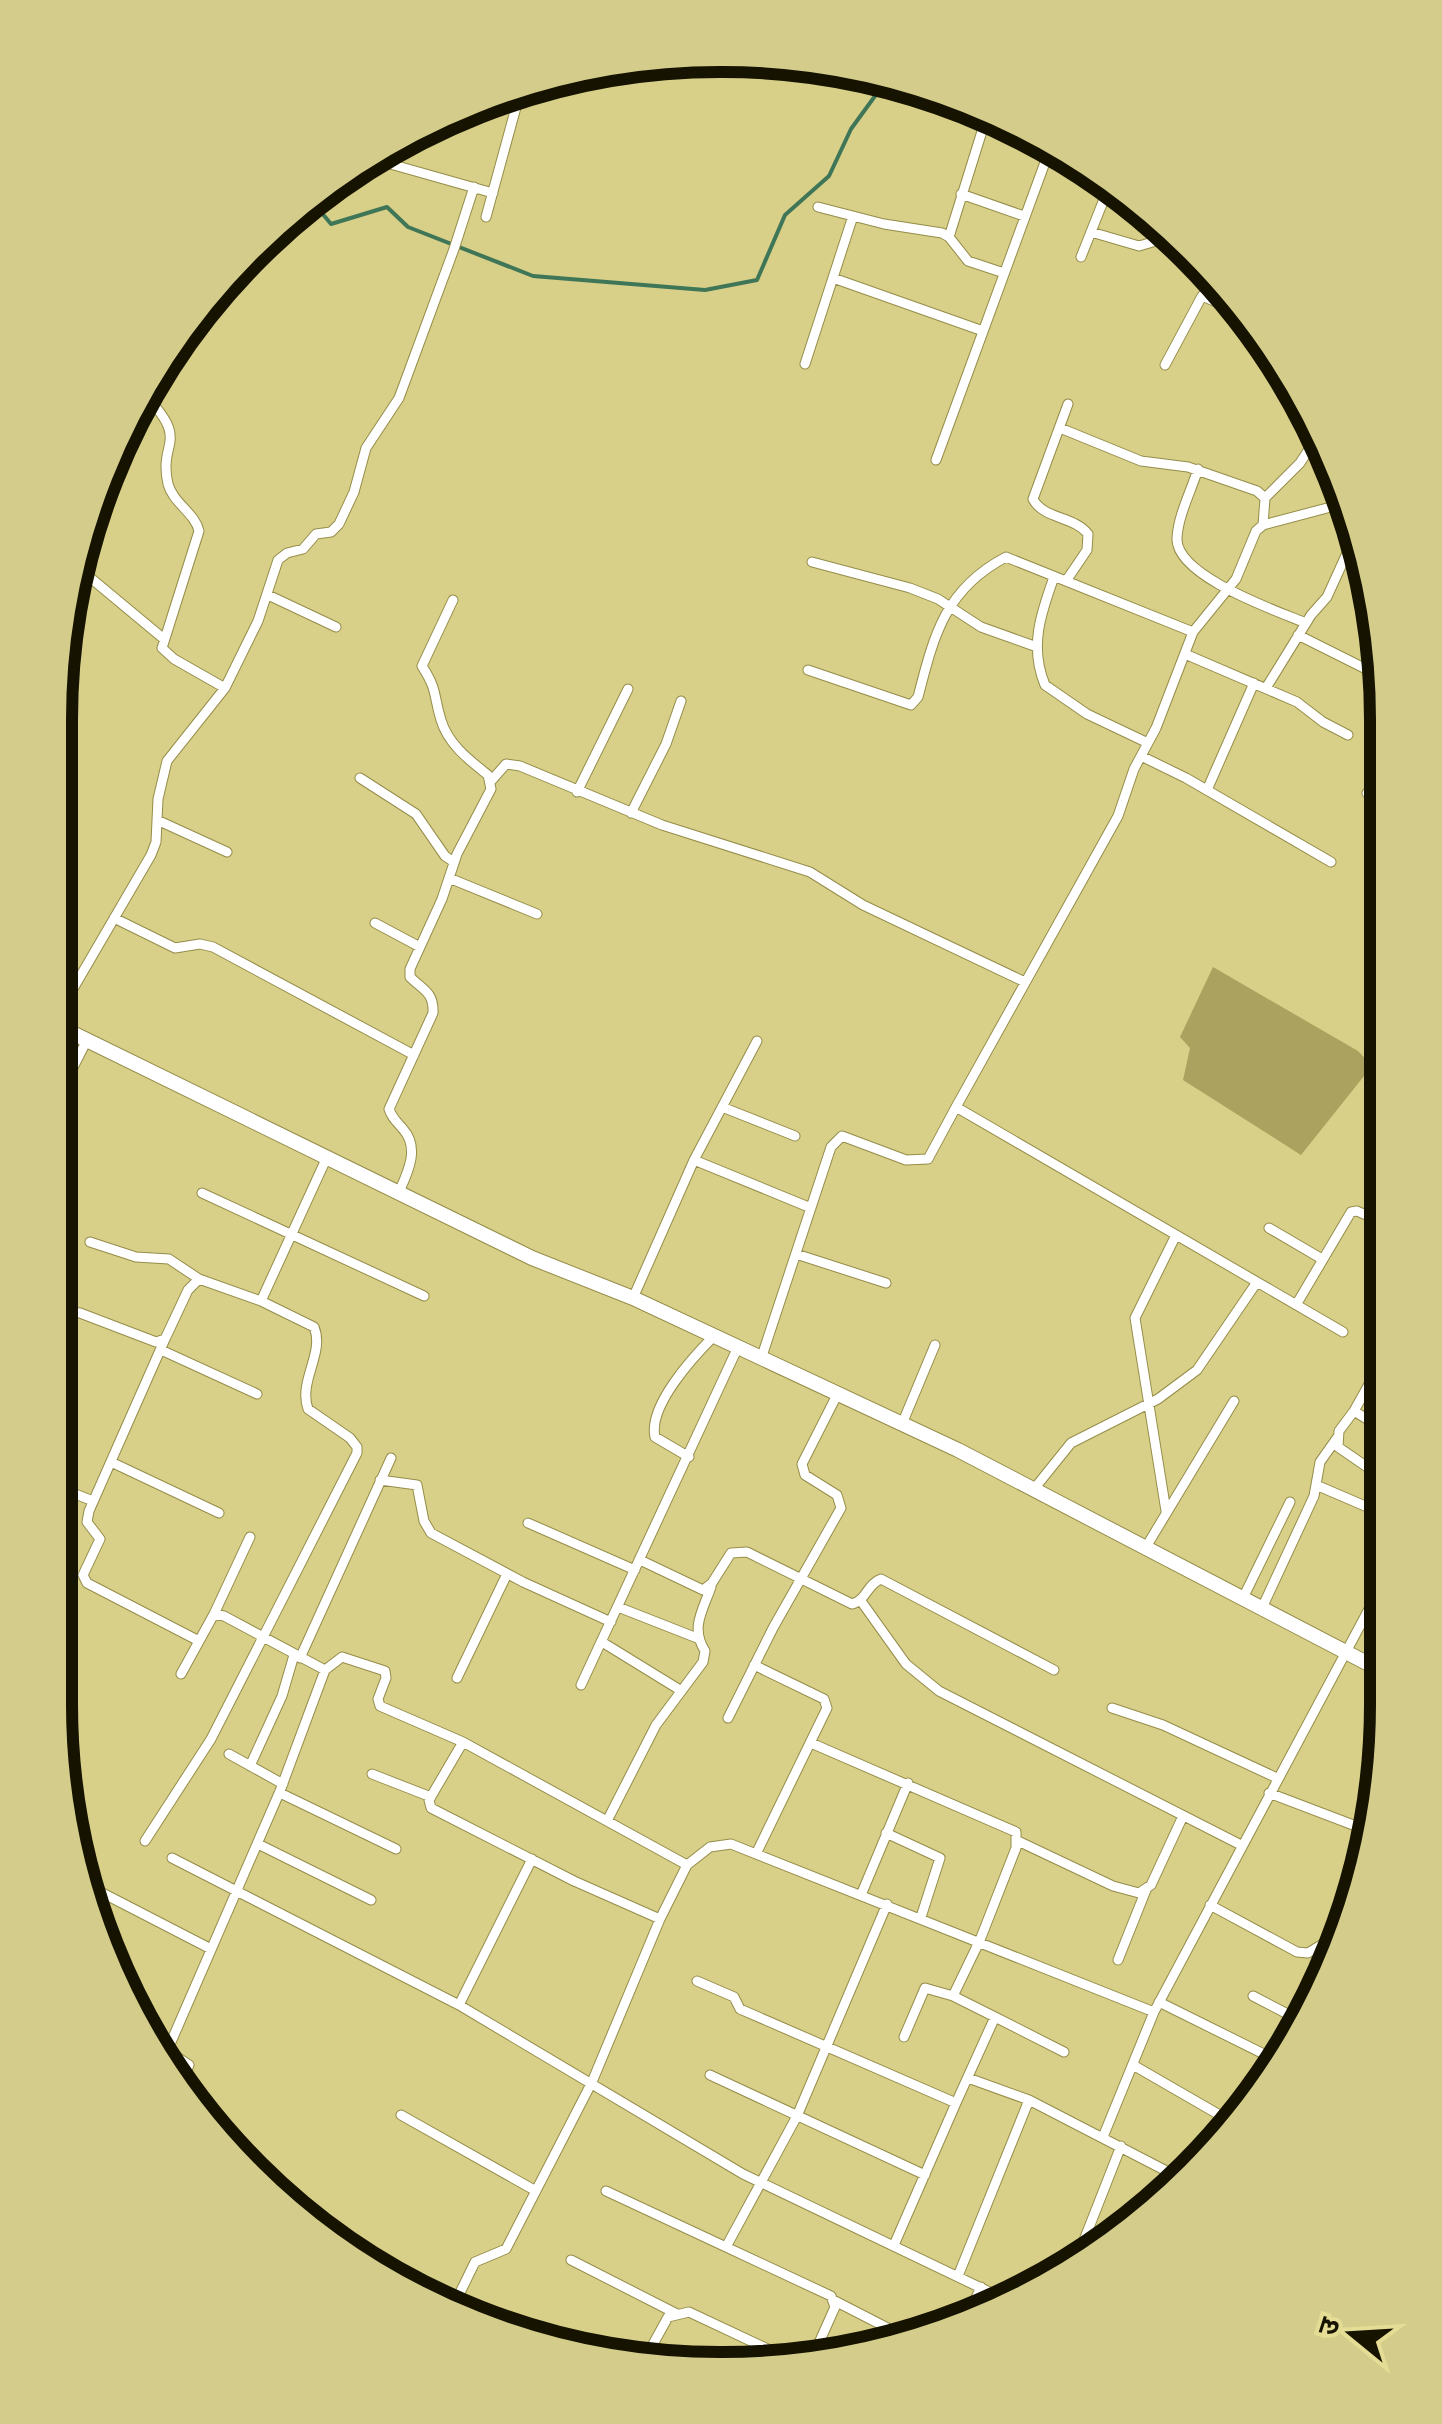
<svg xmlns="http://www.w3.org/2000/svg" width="1442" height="2424" font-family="Barlow,'Noto Sans Devanagari',sans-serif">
<rect width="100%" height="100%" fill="#d8cf89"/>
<!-- green -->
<path fill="#aaa25e" d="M1213 967 1358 1051 1372 1066 1301 1155 1183 1080 1190 1048 1180 1037Z"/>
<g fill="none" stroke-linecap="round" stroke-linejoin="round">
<!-- stream -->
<path stroke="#3f7657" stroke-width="4" d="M311 200 331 224 387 207 408 227 533 276 705 290 757 280 785 215 829 176 851 129 883 85V78"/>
<defs>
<path id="minor" d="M369 158 493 193
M961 194 1024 216
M818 207 884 224 942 233 949 237 968 261 1004 273
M486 217 521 89
M1091 232 1139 246 1170 237
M949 237 988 112
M1081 257 1110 184
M833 278 983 331
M805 364 853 216
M1165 365 1202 296 1245 314
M145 395C191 443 158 440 168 484 173 503 195 513 199 531L162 648 174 659 225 688
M1060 428 1141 461 1188 467 1257 491 1265 498 1263 525
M936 460 1051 146
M1198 469C1191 491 1178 516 1177 538 1175 576 1277 611 1306 623
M1265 498 1300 463 1319 434
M812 562 910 588 938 599 981 627 1037 647
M81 570 164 639
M1054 577C1041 613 1029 647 1045 685L1087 714 1148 743
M1066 581 1087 550 1088 534C1074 516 1043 519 1033 499L1068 404
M268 595 336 627
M1298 635 1386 679
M1185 654 1297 702 1323 722 1348 735
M808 670 911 705 918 697C934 635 945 589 1006 557L1193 632 1236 579 1256 531 1263 525 1331 507 1350 515 1355 525
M1266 688 1311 615 1327 597 1357 531
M1141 756 1186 778 1331 862
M360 778 416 814 445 856 454 862
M491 781 506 764 520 766 662 825 810 872 863 905 1025 982
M1207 790 1254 683
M577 792 628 689
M1367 793 1386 800
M631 813 666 744 681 701
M157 820 227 852
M56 846 65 852
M449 878 537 914
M114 918 175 948 200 944 213 947 414 1055
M375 923 420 947
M56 1018 151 855 156 842 158 799 167 761 225 688 258 621 278 560 287 553 303 549 316 534 331 532 339 524 354 492 366 448 399 398 454 249 474 187
M56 1101 87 1040
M722 1107 795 1136
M956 1107 1343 1332
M694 1160 811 1208
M399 1192C408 1172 420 1148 403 1129 396 1121 392 1118 389 1109L433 1013C434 992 423 990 410 977V969L442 899 457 854 491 789 488 775C469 760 448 744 441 720 433 694 438 691 422 666L453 600
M202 1193 424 1296
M1269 1228 1322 1259
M90 1242 136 1257 169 1259 199 1279
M796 1254 886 1283
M633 1298 694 1160 757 1041
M1296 1305 1351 1212 1357 1211 1386 1224
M56 1310 80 1313 156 1342 165 1339 188 1290 199 1279 261 1301 327 1157
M165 1339 89 1511 87 1522 100 1539 83 1575 87 1583 199 1641
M161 1350 257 1394
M1386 1354 1354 1411 1386 1431
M761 1359 831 1147 842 1136 906 1160 928 1159 956 1107 1118 816 1134 769 1156 728 1193 632
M1354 1411 1339 1431 1338 1447 1386 1480
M902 1424 935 1345
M689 1457 655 1437C648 1406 693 1357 714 1336
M111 1462 219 1513
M380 1480 417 1485 424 1521 431 1533 523 1582 611 1622
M1316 1485 1386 1515
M55 1486 93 1501
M1034 1489 1071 1443 1158 1399 1197 1370 1257 1282
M1166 1511 1135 1318 1176 1235
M528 1523 635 1570
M1146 1547 1234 1401
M640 1560 703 1590 712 1583 731 1553 747 1552 852 1604C866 1601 867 1584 881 1579L1054 1670
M1243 1598 1290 1502
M861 1601 906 1664 939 1691 1241 1845
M618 1607 697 1638
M1262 1608 1314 1496 1320 1462 1337 1438
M214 1614 250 1537
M602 1642 680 1690
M300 1658 391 1458
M754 1665 824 1699 827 1708 756 1854
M181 1674 214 1614 224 1616 325 1670 342 1657 385 1671 386 1678 378 1699 380 1706 463 1742 687 1865
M457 1678 507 1574
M581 1685 738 1347
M1112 1708 1163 1725 1277 1778
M728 1718 773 1628 841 1508 837 1495 805 1475 802 1464 838 1393
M463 1742 429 1800 431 1808 574 1881 660 1919
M229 1754 283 1784
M250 1766 282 1696 294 1655
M372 1774 431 1797
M280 1793 396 1849
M1269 1793 1369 1831
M607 1821 656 1725 703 1662 705 1651C690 1628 703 1610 711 1587
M886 1833 940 1858 921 1917
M145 1841 211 1739 357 1453V1447L350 1438 308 1409C298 1381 325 1353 314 1327L261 1301
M1018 1841 1113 1886 1139 1893 1151 1885 1183 1816
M258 1844 371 1900
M172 1858 459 2005 743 2174 1002 2298
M85 1884 211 1949
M861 1895 908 1783
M1210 1905 1297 1952 1308 1953 1326 1942 1338 1946
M1118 1960 1146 1890
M697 1981 734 1997 740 2009 956 2103 995 2017 953 1996 980 1940 1016 1848V1832L811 1743
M1253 1996 1301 2021
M1159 2002 1280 2062
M459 2005 532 1859
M995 2017 1064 2052
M904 2037 925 1988 953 1996
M158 2044 189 2065 180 2086
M168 2049 280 1791 325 1670
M1133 2065 1230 2121
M710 2075 925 2175
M968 2078 1029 2100 1178 2177
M401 2115 536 2191
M1103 2137 1154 2012
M606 2191 726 2247
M894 2245 956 2103
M1077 2258 1121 2146
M571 2260 677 2314
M958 2276 1029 2100
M835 2301 907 2338
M454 2305 475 2262 506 2249 592 2082 660 1919 687 1865 710 1847 731 1844 1154 2012 1386 1577
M967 2317 981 2287
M814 2354 835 2307 831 2296 726 2247 797 2116 887 1904
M646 2357 668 2317 689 2312 787 2358"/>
<path id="primary" d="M56 1025 532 1258 633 1298 958 1450 1386 1673"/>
</defs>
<!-- minor casing -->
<use href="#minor" stroke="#958d49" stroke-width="11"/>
<!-- primary casing -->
<use href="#primary" stroke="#958d49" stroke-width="16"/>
<!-- minor -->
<use href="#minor" stroke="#fff" stroke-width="9"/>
<!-- primary -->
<use href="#primary" stroke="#fff" stroke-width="14"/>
</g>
<!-- crop -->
<path d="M0 0H1442V2424H0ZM720 72H722A648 648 0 0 1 1370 720V1704A648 648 0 0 1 722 2352H720A648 648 0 0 1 72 1704V720A648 648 0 0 1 720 72Z" fill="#d4cc8a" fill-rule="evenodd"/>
<path fill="none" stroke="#161300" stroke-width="12" d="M720 72H722A648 648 0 0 1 1370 720V1704A648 648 0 0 1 722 2352H720A648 648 0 0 1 72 1704V720A648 648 0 0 1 720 72Z"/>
<!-- north arrow -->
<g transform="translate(1352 2334) rotate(288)" stroke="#e5dc96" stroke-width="8" paint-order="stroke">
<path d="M0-8L18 38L0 25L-18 38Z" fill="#161300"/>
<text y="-15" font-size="28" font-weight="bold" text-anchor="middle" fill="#161300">उ</text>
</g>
</svg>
